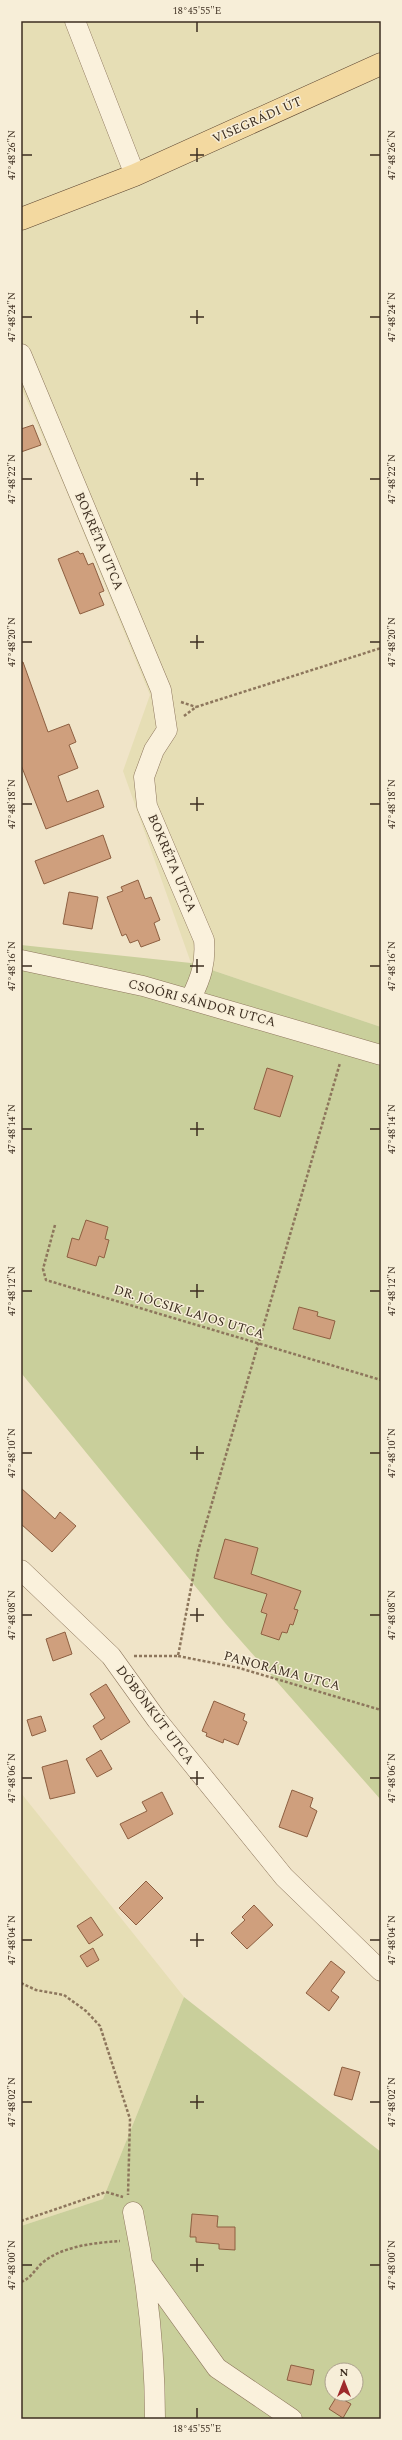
<svg xmlns="http://www.w3.org/2000/svg" width="402" height="2440" font-family="Spectral,serif">
<rect width="100%" height="100%" fill="#f0e4c8"/>
<!-- farmland -->
<path fill="#e6deb5" d="M21 21H381V1027L191 963 123 771 150 695 66 490 21 387Z
M21 1793 184 1997 103 2199 21 2226Z"/>
<!-- green -->
<path fill="#c9cf9b" fill-rule="evenodd" d="M21 945 191 963 381 1027V1800L226 1624 22 1374Z
M184 1997 381 2152V2419H21V2226L103 2199ZM332 2370H356V2394H332Z"/>
<!-- building -->
<path fill="#cf9f7d" stroke="#8d5f41" d="M33 425 41 445 21 452V429Z
M78 551 80 554 83 553 88 565 93 563 104 591 99 593 104 605 80 614 58 559Z
M21 662H23L48 732 69 724 76 742 69 745 78 768 58 776 67 802 98 790 104 807 46 829 21 765Z
M103 835 111 858 44 884 35 861Z
M138 880 145 899 151 897 160 920 154 923 160 940 141 947 138 940 130 943 126 934 122 936 107 897 123 891 121 887Z
M69 892 98 897 92 929 63 924Z
M267 1068 293 1076 280 1117 254 1109Z
M86 1220 108 1227 105 1239 109 1240 104 1258 99 1256 96 1266 67 1257 72 1238 79 1240Z
M299 1307 318 1312 317 1316 335 1321 330 1339 293 1329Z
M21 1488 55 1519 60 1512 76 1526 52 1552 21 1524Z
M225 1539 258 1548 251 1574 301 1591 294 1609 298 1610 293 1625 290 1624 287 1633 282 1632 279 1640 261 1634 267 1614 261 1612 267 1594 214 1578Z
M65 1632 72 1654 53 1661 46 1639Z
M106 1684 130 1722 101 1740 93 1726 105 1718 90 1694Z
M214 1701 245 1714 243 1720 247 1722 238 1745 224 1739 223 1743 206 1736 207 1733 202 1731Z
M41 1716 46 1731 32 1736 27 1720Z
M101 1750 112 1769 97 1777 86 1759Z
M67 1760 75 1793 50 1799 42 1767Z
M292 1790 313 1798 310 1807 317 1811 307 1837 279 1827Z
M162 1792 173 1814 128 1839 120 1824 147 1811 142 1802Z
M146 1881 163 1898 136 1925 119 1908Z
M254 1905 273 1925 247 1949 231 1933 245 1920 242 1917Z
M91 1917 103 1935 89 1944 77 1926Z
M93 1948 99 1960 87 1967 80 1956Z
M331 1961 345 1972 331 1991 339 1997 329 2011 306 1993Z
M342 2067 360 2072 352 2100 334 2095Z
M192 2214 218 2216 217 2227H235V2250L219 2249V2244L196 2242V2237H190Z
M291 2365 314 2370 311 2385 287 2380Z
M337 2396 351 2404 343 2418 329 2409Z"/>
<g fill="none" stroke-linecap="round" stroke-linejoin="round">
<defs>
<path id="minor" d="M75 21 135 175
M21 354 161 690 167 730 154 750 144 777 147 806 204 940C206 963 201 978 191 998
M21 960 143 986 381 1055
M21 1570 111 1656 157 1720 284 1877 381 1971
M133 2212C147 2280 155 2349 155 2419
M143 2265 217 2368 292 2419"/>
<path id="major" d="M21 219 135 175 381 64"/>
</defs>
<!-- minor casing -->
<use href="#minor" stroke="#8d765c" stroke-width="21"/>
<!-- major casing -->
<use href="#major" stroke="#5b4430" stroke-width="23"/>
<!-- path -->
<path stroke="#8d765c" stroke-width="2.5" stroke-dasharray="3 2" stroke-linecap="butt" d="M181 702 196 707
M184 716 196 707 381 648
M55 1225 43 1269 46 1280 381 1380
M134 1656H178L198 1551 340 1063
M178 1656 239 1668 381 1710
M21 1983 36 1990 64 1995 86 2011 100 2026 130 2119 128 2195
M21 2221 106 2192 123 2197
M21 2282C31 2278 34 2271 41 2264 61 2246 94 2243 120 2241"/>
<!-- minor -->
<use href="#minor" stroke="#faf1dc" stroke-width="20"/>
<!-- major -->
<use href="#major" stroke="#f3d9a0" stroke-width="22"/>
</g>
<!-- ticks -->
<path fill="none" stroke="#3d2e20" stroke-width="1.5" d="M197 22V32M197 148V162M22 155H32M190 155H204M370 155H380M197 310V324M22 317H32M190 317H204M370 317H380M197 472V486M22 479H32M190 479H204M370 479H380M197 635V649M22 642H32M190 642H204M370 642H380M197 797V811M22 804H32M190 804H204M370 804H380M197 959V973M22 966H32M190 966H204M370 966H380M197 1122V1136M22 1129H32M190 1129H204M370 1129H380M197 1284V1298M22 1291H32M190 1291H204M370 1291H380M197 1446V1460M22 1453H32M190 1453H204M370 1453H380M197 1608V1622M22 1615H32M190 1615H204M370 1615H380M197 1771V1785M22 1778H32M190 1778H204M370 1778H380M197 1933V1947M22 1940H32M190 1940H204M370 1940H380M197 2095V2109M22 2102H32M190 2102H204M370 2102H380M197 2258V2272M22 2265H32M190 2265H204M370 2265H380M197 2408V2418"/>
<g text-anchor="middle" dominant-baseline="central" stroke-width="3" stroke-linejoin="round" paint-order="stroke">
<!-- street labels -->
<g font-size="13" fill="#3d2e20" stroke="#f7eed8">
<text transform="translate(257 120) rotate(-24)">VISEGRÁDI ÚT</text>
<text transform="translate(99 541) rotate(67)">BOKRÉTA UTCA</text>
<text transform="translate(172 863) rotate(67)">BOKRÉTA UTCA</text>
<text transform="translate(202 1003) rotate(15)">CSOÓRI SÁNDOR UTCA</text>
<text transform="translate(189 1312) rotate(17)">DR. JÓCSIK LAJOS UTCA</text>
<text transform="translate(282 1671) rotate(15)">PANORÁMA UTCA</text>
<text transform="translate(155 1715) rotate(53)">DÖBÖNKÚT UTCA</text>
</g>
</g>
<!-- border -->
<rect width="402" height="2440" fill="none" stroke="#f7eed8" stroke-width="44"/>
<!-- north arrow -->
<g transform="translate(344 2382)"><circle r="19" fill="#f7eed8" stroke="#ada18e"/>
<path d="M0-3L7 15L0 10L-7 15Z" fill="#9e2a2b"/>
<text y="-6" font-size="11" font-weight="bold" text-anchor="middle" fill="#3d2e20">N</text>
</g>
<rect x="22" y="22" width="358" height="2396" fill="none" stroke="#3d2e20" stroke-width="1.5"/>
<g font-size="10" text-anchor="middle" fill="#3d2e20">
<text x="197" y="14">18°45'55"E</text>
<text transform="translate(11 155) rotate(-90)" y="4">47°48'26"N</text>
<text transform="translate(391 155) rotate(-90)" y="4">47°48'26"N</text>
<text transform="translate(11 317) rotate(-90)" y="4">47°48'24"N</text>
<text transform="translate(391 317) rotate(-90)" y="4">47°48'24"N</text>
<text transform="translate(11 479) rotate(-90)" y="4">47°48'22"N</text>
<text transform="translate(391 479) rotate(-90)" y="4">47°48'22"N</text>
<text transform="translate(11 642) rotate(-90)" y="4">47°48'20"N</text>
<text transform="translate(391 642) rotate(-90)" y="4">47°48'20"N</text>
<text transform="translate(11 804) rotate(-90)" y="4">47°48'18"N</text>
<text transform="translate(391 804) rotate(-90)" y="4">47°48'18"N</text>
<text transform="translate(11 966) rotate(-90)" y="4">47°48'16"N</text>
<text transform="translate(391 966) rotate(-90)" y="4">47°48'16"N</text>
<text transform="translate(11 1129) rotate(-90)" y="4">47°48'14"N</text>
<text transform="translate(391 1129) rotate(-90)" y="4">47°48'14"N</text>
<text transform="translate(11 1291) rotate(-90)" y="4">47°48'12"N</text>
<text transform="translate(391 1291) rotate(-90)" y="4">47°48'12"N</text>
<text transform="translate(11 1453) rotate(-90)" y="4">47°48'10"N</text>
<text transform="translate(391 1453) rotate(-90)" y="4">47°48'10"N</text>
<text transform="translate(11 1615) rotate(-90)" y="4">47°48'08"N</text>
<text transform="translate(391 1615) rotate(-90)" y="4">47°48'08"N</text>
<text transform="translate(11 1778) rotate(-90)" y="4">47°48'06"N</text>
<text transform="translate(391 1778) rotate(-90)" y="4">47°48'06"N</text>
<text transform="translate(11 1940) rotate(-90)" y="4">47°48'04"N</text>
<text transform="translate(391 1940) rotate(-90)" y="4">47°48'04"N</text>
<text transform="translate(11 2102) rotate(-90)" y="4">47°48'02"N</text>
<text transform="translate(391 2102) rotate(-90)" y="4">47°48'02"N</text>
<text transform="translate(11 2265) rotate(-90)" y="4">47°48'00"N</text>
<text transform="translate(391 2265) rotate(-90)" y="4">47°48'00"N</text>
<text x="197" y="2432">18°45'55"E</text>
</g>
</svg>
